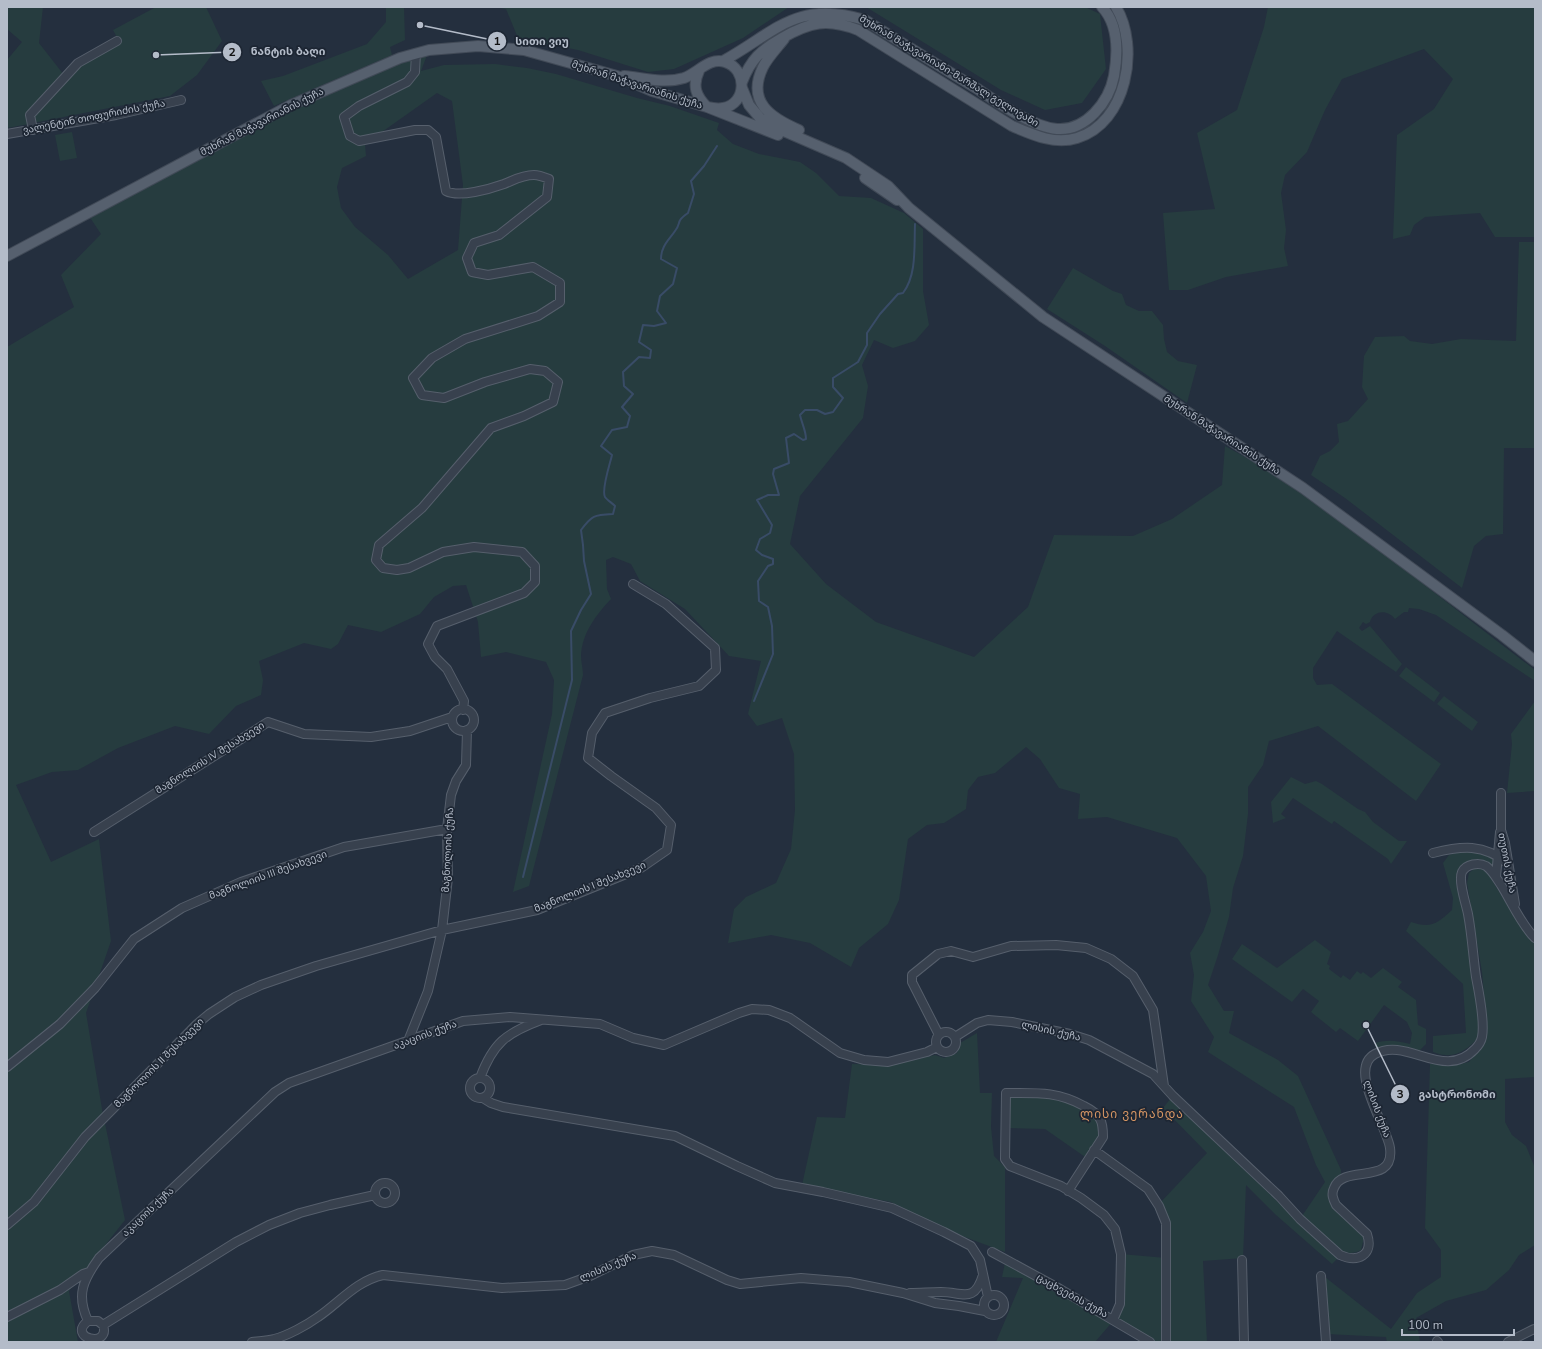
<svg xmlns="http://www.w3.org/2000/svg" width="1542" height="1349" font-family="'Nunito Sans','Noto Sans Georgian',sans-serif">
<rect width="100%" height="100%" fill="#242f3e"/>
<!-- green -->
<path fill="#263c3f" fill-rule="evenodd" d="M7 7H43L39 43 64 75 29 124 7 128V60L22 42 7 29Z
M156 7H206L222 41 197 75 170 96 33 123 32 115 79 66 120 43 113 30Z
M386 7H404L405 40 390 47 392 55 274 106 261 81 283 76 367 44 386 22Z
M495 7H789L743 38 674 69 648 72 578 50 518 38 506 9Z
M866 7H1085L1100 14 1106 69 1082 103 1045 110 1001 90Z
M1268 7H1535V237H1495L1480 213 1425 217 1414 225 1410 235 1393 239 1397 135 1434 109 1453 79 1424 49 1342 79 1325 110 1307 152 1285 175 1281 193 1286 230 1284 248 1288 266 1226 277 1188 290H1169L1163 213 1215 209 1197 133 1237 110 1264 27Z
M429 50 421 71 444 65 495 64 527 68 556 74 637 98 670 106 719 123 717 130 733 144 759 154 800 162 816 173 839 196 871 198 904 213 923 229V291L929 325 915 341 893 348 874 340 862 365 868 386 863 418 800 496 790 544 826 584 876 622 974 657 1028 607 1054 535 1133 536 1172 519 1222 485 1225 446C1282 476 1334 516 1386 555 1435 593 1485 632 1535 670V681L1436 615 1419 609 1409 608 1408 612H1404L1395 619C1388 609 1373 610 1370 622L1366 624 1363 622 1359 628 1362 631 1370 626 1402 664 1396 672 1337 631 1313 668V678L1317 685 1332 684 1441 764 1416 801 1318 726 1269 741 1263 765 1248 787V814L1243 856 1233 888 1229 917 1218 955 1208 985 1224 1011H1234L1229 1033 1278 1060 1298 1076 1341 1170V1175L1336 1178 1329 1192V1201L1333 1207 1362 1233 1364 1238 1361 1250C1354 1254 1346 1254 1339 1250L1302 1216 1325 1182 1316 1165 1294 1107 1208 1052 1214 1037 1191 1001 1194 975 1190 953 1203 932 1211 911 1206 876 1177 838 1107 817 1078 819 1080 794 1059 788 1040 759 1026 747 995 773 978 777 968 790 966 809 944 823 927 825 908 839 899 900 888 924 859 948 851 967 810 943 771 935 728 943 734 909 746 897 776 883 791 849 795 810 794 754 782 718 757 726 748 714 761 661 729 656 685 609 640 581 631 564 613 557 606 560 607 589 611 599C596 615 582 633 581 656 581 662 583 669 583 675L529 886 513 892 552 714 554 680 546 662 506 652 481 657 478 622 466 585 453 586 434 597 420 614 381 632 348 625 338 644 331 649 304 643 259 661 263 680 261 695 236 706 209 734 175 726 118 748 78 770 52 772 16 785 51 862 99 839 111 941 86 1013 102 1109 125 1220 69 1291 78 1342H7V347L74 307 61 275 101 234 89 216 273 114ZM437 93 452 101 463 185 458 250 408 279 388 255 355 227 341 208 337 187 342 168 366 156 365 144Z
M72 132 77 158 60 161 55 135Z
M1519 242H1535V448H1504L1503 534 1486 536 1474 546 1462 588 1345 498 1311 475 1320 456 1330 451 1339 442 1337 424 1348 421 1368 399 1362 387 1364 356 1375 337 1404 336 1410 341 1432 344 1461 339 1516 341Z
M1073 268 1113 291 1122 294 1126 305 1139 311H1152L1163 325 1164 339 1167 352 1178 361 1197 365 1187 403 1105 346 1047 309Z
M1406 667 1440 693 1434 702 1399 676Z
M1444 696 1478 722 1472 731 1437 704Z
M1535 701V791L1507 793 1512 744 1511 734Z
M1291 777 1305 784 1316 781 1322 784 1358 809 1365 812 1373 822 1399 841H1407L1391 864 1388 859 1334 821 1332 824 1293 798 1281 814 1286 818 1273 823 1271 802Z
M1466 849 1477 851 1493 859V867L1480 859C1470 861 1458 865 1456 878 1455 886 1463 907 1465 916 1468 933 1483 1027 1478 1037 1472 1047 1456 1057 1445 1055 1441 1055 1437 1053 1433 1052V1036L1466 1033 1463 984 1406 931 1411 922C1431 929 1438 923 1452 910L1453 898 1443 863 1449 855Z
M1475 868H1482L1487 872 1520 926 1535 943V1077L1505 1079V1122L1512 1135 1526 1146 1535 1168V1245L1519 1255 1509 1270 1486 1290 1446 1301 1416 1318 1420 1342H1387L1386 1337 1327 1334 1325 1277 1391 1329 1417 1293 1441 1277V1250L1425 1228 1430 1064H1460L1469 1062 1484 1044 1486 1036 1487 1026 1482 972 1467 883 1469 873Z
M1315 940 1331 952 1327 964 1330 966 1329 969 1341 978 1343 975 1350 980 1357 971 1361 974 1363 972 1371 978 1383 968 1402 982 1398 987 1416 1000 1418 1025 1426 1029V1044L1419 1051 1397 1047 1376 1048 1375 1043C1388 1039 1398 1041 1410 1044L1412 1033 1407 1022 1384 1005 1358 1041 1340 1028 1336 1032 1311 1012 1319 1001 1303 989 1292 1002 1232 959 1242 944 1277 968Z
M977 1033 980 1093H992L991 1127 994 1156 1005 1167V1252L946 1230 891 1202 802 1185 817 1117 845 1118 852 1064 893 1065 935 1055 944 1058 957 1053 960 1043Z
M1006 1093 1072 1099 1100 1119 1103 1137 1088 1159 1045 1129 1006 1128Z
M1171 1098C1227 1151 1280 1206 1338 1258L1332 1264 1276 1215 1246 1185 1243 1258 1203 1261 1207 1342H1168V1223L1160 1203 1207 1153 1163 1108Z
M1121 1254 1166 1258V1342H1150L1114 1320 1095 1342H996L1023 1278 1002 1277 1005 1263 1113 1320 1120 1304Z"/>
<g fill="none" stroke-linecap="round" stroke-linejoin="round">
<!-- stream -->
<path stroke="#394c67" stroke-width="2" d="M754 701 773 654 772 626 768 607 759 601 758 581 768 566 773 564V559L762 555 756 550 760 539 770 533 772 525 757 500 768 495H779L773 474 774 469 789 463 786 438 794 434 803 440 806 439C806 431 802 424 800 415L805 410H817L825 414 833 412 843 398 833 387V378L858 362 867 345V333L880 314 898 294 903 293C917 275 914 246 915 224
M523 877 572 680 571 631 581 610 591 594 584 561 583 545 581 530C592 515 594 515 613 514L615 506C612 503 607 500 605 497 601 490 610 464 612 455L601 446 612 430 627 427 630 416 622 407 633 394 624 386 623 372 639 357 650 358 651 350 639 342 643 325 654 326 666 323 657 311 660 296 673 284 677 268 661 259C661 246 669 240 675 231 682 222 675 222 688 213L694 194 691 181 704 166 717 146"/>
<defs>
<path id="minor" d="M416 53 415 72 407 82 359 106 344 117 350 136 359 141 415 130H428L436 137 446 191C459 198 490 189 504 184 514 180 522 175 534 175 538 175 544 177 549 179L547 197 499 235 474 243 467 258 472 272 488 275 533 267 560 283V302L538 316 465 339 432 358 413 378 422 395 444 398 485 382 530 369 545 371 558 382 553 402 524 416 491 428 422 508 379 545 376 560 383 568 397 570 409 568 443 552 474 547 522 552 535 566V582L524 593 437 626 428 644 435 657 447 669 464 701 463 710
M33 130 30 115 78 63 117 41
M7 134 116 115 181 100
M452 720a11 11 0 1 1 22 0a11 11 0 1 1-22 0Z
M1501 793V830L1505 843 1515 904
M94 832 268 722 304 734 371 737 410 731 452 717
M1433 853C1461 846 1484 843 1508 864
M1496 877 1500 832
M936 1042a10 10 0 1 1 20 0a10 10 0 1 1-20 0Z
M939 1035 912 982V975L938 954 951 951 973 957 1011 946 1056 945 1086 948 1111 959 1133 976 1153 1010 1164 1086
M955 1037 977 1023 988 1020 1012 1022 1070 1034 1089 1040 1153 1074 1173 1096 1279 1196 1300 1219 1340 1255C1358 1263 1374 1255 1367 1234L1336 1205C1333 1199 1331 1194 1334 1188 1343 1163 1395 1187 1390 1148 1387 1126 1347 1069 1375 1054 1407 1036 1444 1082 1475 1049 1478 1046 1481 1042 1482 1037 1485 1022 1479 992 1476 977 1473 956 1472 935 1468 914 1466 904 1458 881 1462 872 1466 864 1479 862 1486 866 1492 870 1497 879 1501 885 1511 901 1522 926 1535 938
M408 1041 428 991 442 930 448 878 447 829 451 795 456 781 466 765 467 730
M7 1067 60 1024 95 988 134 939 182 908 241 882 344 847 447 829
M470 1088a10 10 0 1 1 20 0a10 10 0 1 1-20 0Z
M480 1078C493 1043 506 1033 541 1020
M483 1098 491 1103 503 1107 675 1136 737 1166 775 1183 823 1192 892 1208 944 1232 971 1246 980 1260 988 1297
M1094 1150 1148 1189 1159 1206 1166 1223V1342
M375 1193a10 10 0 1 1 20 0a10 10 0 1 1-20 0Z
M1068 1191 1103 1137C1103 1131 1103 1124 1100 1119 1097 1113 1090 1109 1084 1106 1057 1091 1036 1093 1006 1093L1005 1159 1010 1166 1061 1186 1081 1198 1104 1215 1115 1229 1121 1254 1120 1304 1113 1320
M7 1225 34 1202 85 1137 197 1024 209 1014 235 997 261 985 316 966 442 930 537 910 641 868 667 850 671 825 656 808 611 776 588 758 592 733 605 713 650 698 699 686 716 670 715 648 666 604 633 584
M992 1252 1060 1289 1150 1342
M1242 1260 1244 1342
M1321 1276 1326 1342
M910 1293C920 1293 931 1292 941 1292 963 1292 974 1304 983 1275
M984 1305a10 10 0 1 1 20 0a10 10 0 1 1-20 0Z
M7 1317 60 1290 83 1274 89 1272
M88 1321C76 1295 83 1280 99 1258L275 1092 289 1083 463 1021 510 1017 600 1024 633 1038 664 1045 739 1013 752 1009 769 1010 790 1018 840 1053 864 1060 888 1062 927 1052 937 1047
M88 1321C66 1338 111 1349 103 1325
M88 1321H98L103 1325
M103 1325 236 1242 269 1225 300 1213 330 1205 375 1195
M1437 1341 1438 1342
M252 1342C259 1341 267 1341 274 1339 287 1336 307 1325 318 1317 340 1302 356 1281 383 1275L502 1288 565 1285 590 1276 633 1255 652 1251 674 1255 727 1280 740 1284 801 1278 849 1282 903 1293 935 1303 959 1306 985 1311
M1508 1342 1534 1329 1535 1330"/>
<path id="major" d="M784 39C777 48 768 57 763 67 746 102 771 118 799 130
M723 61C777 31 796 0 865 20 902 43 939 66 976 88 997 102 1032 127 1057 129 1086 131 1109 102 1114 76 1118 53 1119 25 1102 7
M624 76C644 78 664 84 684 78 698 73 709 57 725 62 748 69 747 104 723 108 718 109 712 108 707 107 696 96 692 86 699 71
M742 82C751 59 761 50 782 38 810 22 827 18 858 30L1012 126C1033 135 1055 145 1077 138 1127 123 1140 47 1116 7
M742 88 749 105 760 118 779 129 846 158 888 186 909 208 1043 317 1303 488 1502 635 1535 661
M865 178 897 200
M7 256 291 105 400 58 429 50 478 46 524 50 617 76 652 91 707 107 778 135"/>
</defs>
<!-- minor casing -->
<use href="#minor" stroke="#565f6c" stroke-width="10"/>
<!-- major casing -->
<use href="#major" stroke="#414a57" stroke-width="12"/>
<!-- minor -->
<use href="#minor" stroke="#38414e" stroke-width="8"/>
<!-- major -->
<use href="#major" stroke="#56606e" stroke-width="10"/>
</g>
<g text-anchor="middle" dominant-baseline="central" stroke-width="3.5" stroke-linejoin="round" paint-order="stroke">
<!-- street labels -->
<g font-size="10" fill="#b4bcc9" stroke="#1d2633">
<text transform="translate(949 71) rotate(31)">მუხრან მაჭავარიანი-მარშალ გელოვანი</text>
<text transform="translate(637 85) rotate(18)">მუხრან მაჭავარიანის ქუჩა</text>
<text transform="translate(94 117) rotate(-11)">ვალენტინ თოფურიძის ქუჩა</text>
<text transform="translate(262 122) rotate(-27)">მუხრან მაჭავარიანის ქუჩა</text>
<text transform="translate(1222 435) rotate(33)">მუხრან მაჭავარიანის ქუჩა</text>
<text transform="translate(210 758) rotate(-32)">მაგნოლიის IV შესახვევი</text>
<text transform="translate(448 850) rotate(-87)">მაგნოლიის ქუჩა</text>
<text transform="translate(1507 863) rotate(79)">თუთის ქუჩა</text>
<text transform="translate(268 875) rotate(-20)">მაგნოლიის III შესახვევი</text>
<text transform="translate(590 887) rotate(-22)">მაგნოლიის I შესახვევი</text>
<text transform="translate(1051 1031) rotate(13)">ლისის ქუჩა</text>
<text transform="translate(425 1035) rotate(-20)">აკაციის ქუჩა</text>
<text transform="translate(159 1063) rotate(-45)">მაგნოლიის II შესახვევი</text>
<text transform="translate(1377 1109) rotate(70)">ლისის ქუჩა</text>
<text transform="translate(148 1212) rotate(-43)">აკაციის ქუჩა</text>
<text transform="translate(608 1267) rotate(-23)">ლისის ქუჩა</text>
<text transform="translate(1072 1296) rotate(29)">ცაცხვების ქუჩა</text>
</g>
<!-- quarter labels -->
<g font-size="12" letter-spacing="1" fill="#d59563" stroke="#1d2633">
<text x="1132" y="1114">ლისი ვერანდა</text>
</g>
</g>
<!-- callouts -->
<path fill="none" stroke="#b4bcc9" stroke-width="1.5" d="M420 25L497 41M156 55L232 52M1366 1025L1400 1094"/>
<g fill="#b4bcc9" stroke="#1d2633" stroke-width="1.5">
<circle cx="420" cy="25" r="4"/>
<circle cx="156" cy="55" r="4"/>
<circle cx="1366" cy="1025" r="4"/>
<circle cx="497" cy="41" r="10"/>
<circle cx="232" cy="52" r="10"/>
<circle cx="1400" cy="1094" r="10"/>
</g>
<g font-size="12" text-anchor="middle" font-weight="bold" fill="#111">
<text x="497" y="45">1</text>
<text x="232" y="56">2</text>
<text x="1400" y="1098">3</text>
</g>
<g font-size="11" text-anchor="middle" font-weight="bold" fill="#b4bcc9" stroke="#1d2633" stroke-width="3.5" stroke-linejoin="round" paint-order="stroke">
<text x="542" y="45">სითი ვიუ</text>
<text x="288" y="55">ნანტის ბაღი</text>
<text x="1457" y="1098">გასტრონომი</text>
</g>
<!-- border -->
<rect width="1542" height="1349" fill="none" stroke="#b4bcc9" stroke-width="16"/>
<!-- scale -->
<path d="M1402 1329v6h112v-6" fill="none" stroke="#b4bcc9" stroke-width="2"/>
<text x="1408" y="1329" font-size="12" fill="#b4bcc9" stroke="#1d2633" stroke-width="3" paint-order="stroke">100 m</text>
</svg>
